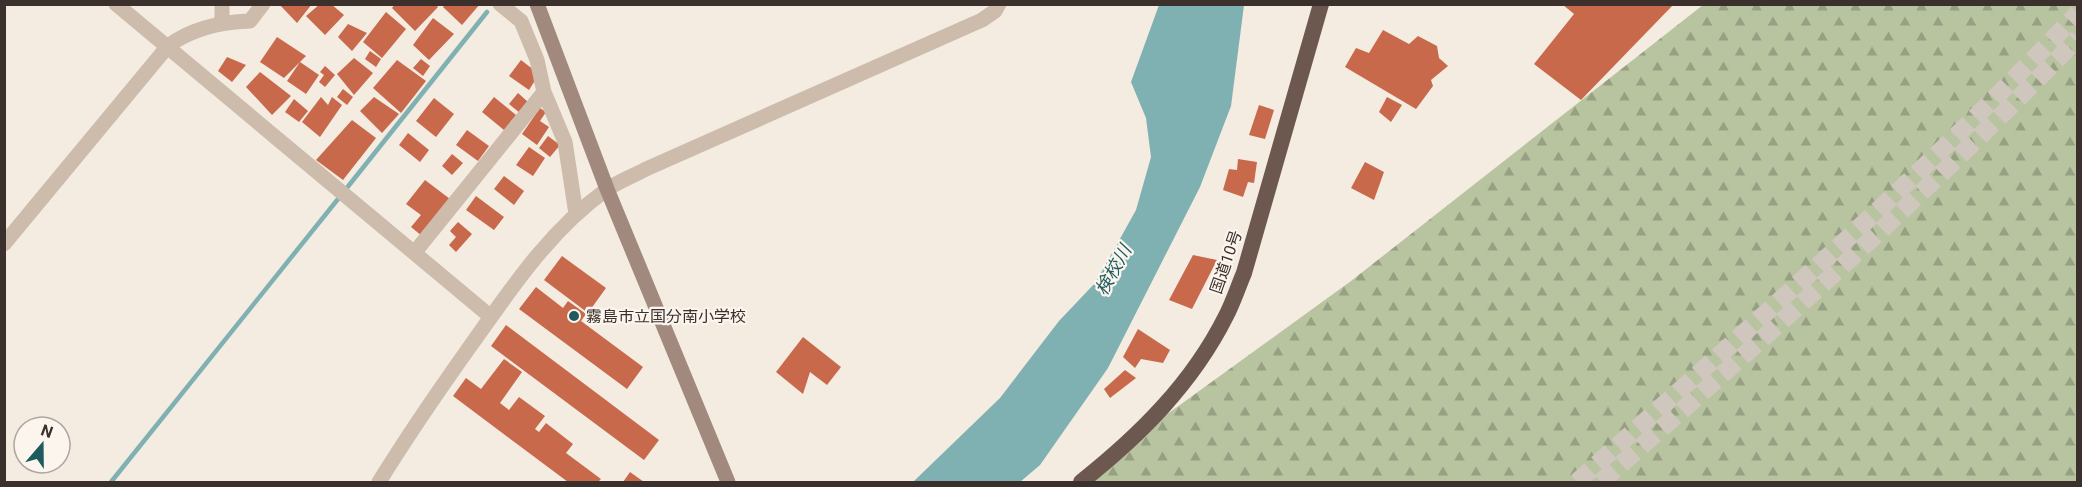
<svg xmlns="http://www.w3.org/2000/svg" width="2082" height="487" font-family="Roboto,'Noto Sans JP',sans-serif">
<defs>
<pattern id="forest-firs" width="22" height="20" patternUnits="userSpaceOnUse" patternTransform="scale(1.5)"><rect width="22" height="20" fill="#b8c4a0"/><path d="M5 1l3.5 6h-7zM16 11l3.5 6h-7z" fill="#97a083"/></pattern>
</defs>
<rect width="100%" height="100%" fill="#f4ebe1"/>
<!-- forest -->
<path fill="url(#forest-firs)" d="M1703 5H2077V482H1079L1126 444 1351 281Z"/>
<!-- water -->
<path fill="#7fb0b2" d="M1159 5H1244L1231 106 1200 187 1108 368 1040 465 1020 482H913L1000 398 1059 321 1096 282 1136 210 1151 157 1146 118 1131 82Z"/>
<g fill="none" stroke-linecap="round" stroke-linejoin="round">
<!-- stream -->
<path stroke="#7fb0b2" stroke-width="4.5" d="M346 189 487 12
M111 482 338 199"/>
</g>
<!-- building -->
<path fill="#c8694b" d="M279 4H312L297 23Z
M320 4H331L344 15 325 35 306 16Z
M395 4H435L438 7 415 31 392 8Z
M445 4H480L462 25 443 7Z
M1562 4H1674L1581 100 1534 64 1574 14Z
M386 12 406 29 382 58 363 42Z
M433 18 454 34 429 60 413 45Z
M348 24 367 33 352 51 338 37Z
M1383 30 1409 44 1418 36 1437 46 1439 58 1448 66 1431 80 1433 86 1416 109 1345 67 1356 48 1369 53Z
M277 37 306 56 284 78 260 62Z
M370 51 381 59 376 67 365 59Z
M227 57 246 65 232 82 218 71Z
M354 58 373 73 354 95 337 74Z
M421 59 430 66 423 76 413 68Z
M397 60 426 81 401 113 373 88Z
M521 60 539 74 529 90 509 76Z
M300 62 319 75 306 94 287 81Z
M325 66 335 75 325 87 319 82 324 75 320 72Z
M260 72 291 96 272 115 246 87Z
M343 89 353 97 347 105 337 97Z
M518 93 528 102 520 113 509 104Z
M321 97 328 105 332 97 342 105 320 137 302 122Z
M374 97 399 114 382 133 360 111Z
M494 97 516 115 504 130 482 112Z
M1387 97 1402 105 1391 122 1379 112Z
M434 98 454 114 436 137 416 121Z
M294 99 308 111 299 122 285 112Z
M1259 105 1274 110 1265 139 1249 135Z
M540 108 546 112 540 121 549 127 537 145 522 134Z
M352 120 376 138 343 180 316 160Z
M467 130 489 146 478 161 456 145Z
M408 133 429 150 420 162 399 145Z
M548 136 560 145 550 157 539 148Z
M529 147 545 158 533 176 516 165Z
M452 154 463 163 452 175 442 166Z
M1238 159 1257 162 1254 183 1248 182 1243 197 1223 190 1229 169 1237 170Z
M1365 162 1384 172 1374 200 1351 188Z
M504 176 524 191 514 205 494 189Z
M425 180 450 199 422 236 411 227 421 215 406 204Z
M476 196 504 217 494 230 466 210Z
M458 222 472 234 456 252 449 245 456 237 450 231Z
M1193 255 1217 260 1192 309 1169 300Z
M562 256 606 288 588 313 544 280Z
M536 287 563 308 568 301 586 314 581 321 643 367 627 389 519 309Z
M506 325 659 440 644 460 491 346Z
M1138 329 1170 350 1163 363 1141 359 1135 368 1123 357Z
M803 337 841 367 827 385 810 372 803 394 776 372Z
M504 359 522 372 500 403 509 410 519 397 545 416 535 429 539 432 546 423 573 444 566 453 601 479 598 482H568L453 396 466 378 481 389Z
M1125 370 1136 378 1110 398 1104 389Z
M630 472 644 482H623Z"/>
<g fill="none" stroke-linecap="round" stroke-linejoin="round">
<!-- motorway-tunnel -->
<path stroke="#cfc6bd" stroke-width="18" stroke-dasharray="18 9" stroke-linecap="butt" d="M1577 482C1747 330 1920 179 2078 13
M1601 482C1764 338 1926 195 2078 38"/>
<!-- minor -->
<path stroke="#cdbbac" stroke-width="15" d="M116 4 491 317
M222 4V22
M500 4 521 21 537 60 544 92 565 142 576 214
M4 244 168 46C191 29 221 22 250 21L263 4
M415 252 544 92
M379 482C408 435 439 390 471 345 511 289 549 231 606 190 618 182 633 176 646 169L982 20 995 11 999 4"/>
<!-- secondary -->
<path stroke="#a18a7d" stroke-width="15" d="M537 4 607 189 728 482"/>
<!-- trunk -->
<path stroke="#6c584f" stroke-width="16" d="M1081 482C1139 436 1192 384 1226 316 1233 303 1238 287 1244 273L1321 4"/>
</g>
<!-- markers -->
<circle fill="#1f5a5e" stroke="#fbf5ee" stroke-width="2" cx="574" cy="316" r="6"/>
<g text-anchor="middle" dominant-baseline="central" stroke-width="4.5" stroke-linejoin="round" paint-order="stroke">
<!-- street labels -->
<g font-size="16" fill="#3b302b" stroke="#fbf5ee">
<text transform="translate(1226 262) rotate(-71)">国道10号</text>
</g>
<!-- poi labels -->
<g font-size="16" fill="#3b302b" stroke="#fbf5ee" text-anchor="start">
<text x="586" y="316">霧島市立国分南小学校</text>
</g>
<!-- water labels -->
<g font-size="18" font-style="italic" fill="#1f5a5e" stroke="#fbf5ee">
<text transform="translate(1113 270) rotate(-61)">検校川</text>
</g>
</g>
<!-- border -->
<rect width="2082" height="487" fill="none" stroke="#3b302b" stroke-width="12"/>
<!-- north arrow -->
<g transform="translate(42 445) rotate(20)"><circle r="28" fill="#fbf5ee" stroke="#aea6a0" stroke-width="1.5"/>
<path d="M0-4.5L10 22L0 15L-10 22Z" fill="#1f5a5e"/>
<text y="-9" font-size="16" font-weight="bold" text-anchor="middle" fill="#3b302b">N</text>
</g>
</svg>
